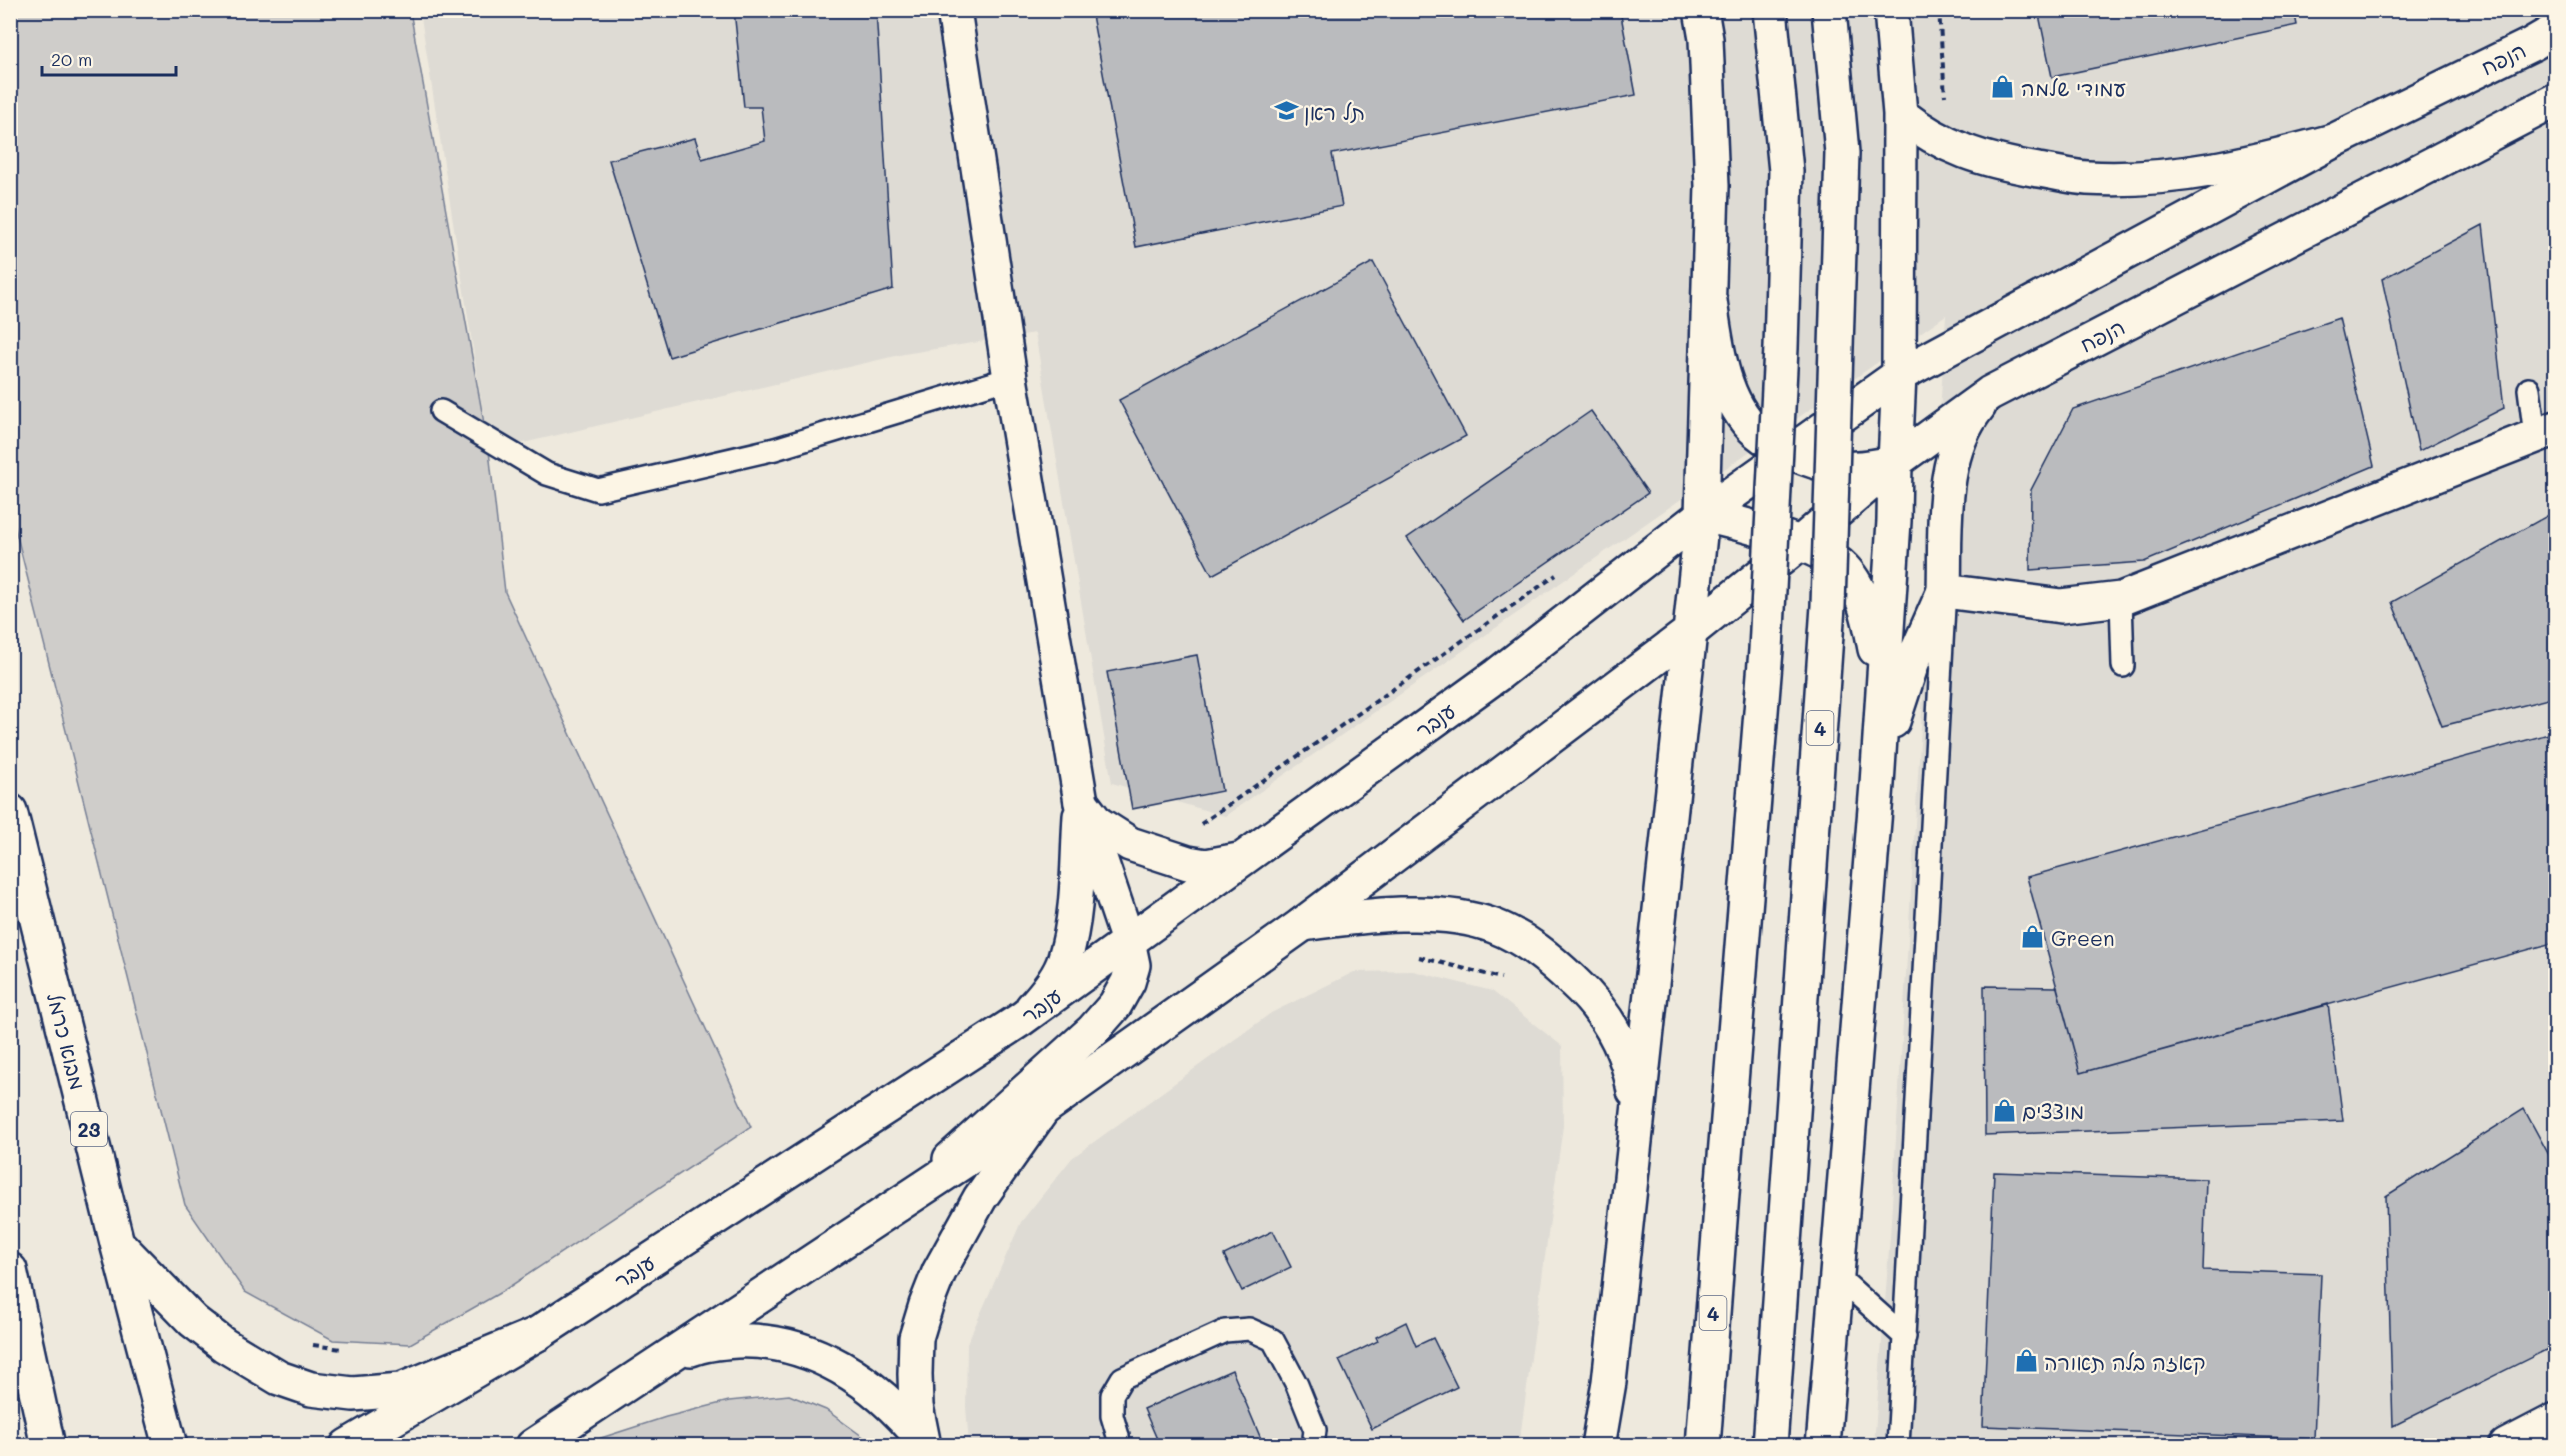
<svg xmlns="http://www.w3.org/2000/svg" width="2566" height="1456" font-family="Mali,'Playpen Sans Hebrew',sans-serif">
<rect width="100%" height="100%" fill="#eee9dd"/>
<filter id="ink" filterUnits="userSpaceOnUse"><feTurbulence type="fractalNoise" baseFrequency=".0167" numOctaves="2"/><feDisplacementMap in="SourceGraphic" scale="12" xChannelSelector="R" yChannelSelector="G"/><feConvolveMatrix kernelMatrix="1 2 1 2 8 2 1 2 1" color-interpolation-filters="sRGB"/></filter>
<g filter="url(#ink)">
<!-- built -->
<path fill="#dedbd4" d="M420 11H2555V1445H1874L1890 1237 1946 315 1225 816 1112 783 1035 333 904 354 489 451Z
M1413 971 1492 991 1562 1046 1563 1126 1519 1445H969L966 1407 967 1344 1021 1222 1072 1158 1271 1013 1354 972Z"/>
<!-- green -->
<path fill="#cfcdca" stroke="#757e94" stroke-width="1.5" d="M10 11H410L489 451 505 592 751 1127 503 1291 410 1344 333 1340 245 1292 185 1205 11 512Z
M789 1395 826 1410 866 1439 870 1445H589L601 1438 666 1417 729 1401Z"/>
<!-- building -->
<path fill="#babbbe" stroke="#1b2f5e" stroke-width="1.5" d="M734 10H876L893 289 669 357 609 160 695 138 702 159 765 141 761 107H744Z
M1091 10H1620L1636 95 1332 154 1342 206 1136 247Z
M2038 10H2294L2297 25 2052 77Z
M2483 225 2504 408 2419 451 2382 279Z
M1373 262 1466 436 1212 575 1119 400Z
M2339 318 2374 466 2144 562 2030 570 2031 490 2073 409Z
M1591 411 1648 493 1464 620 1407 538Z
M2556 511V697L2442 726 2392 602Z
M1197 655 1222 791 1132 809 1107 672Z
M2556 732V942L2080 1073 2027 877Z
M1984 986 2057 987 2080 1073 2328 1004 2343 1121 1985 1135Z
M2524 1109 2556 1168V1345L2393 1426 2386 1196Z
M1994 1172 2206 1179 2203 1270 2321 1274 2314 1439 1983 1426Z
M1273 1231 1291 1267 1242 1291 1224 1255Z
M1406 1322 1416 1346 1433 1338 1457 1387 1372 1429 1339 1360 1378 1341 1376 1337Z
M1232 1370 1264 1446H1160L1144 1409Z"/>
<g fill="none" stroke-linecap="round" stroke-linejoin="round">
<defs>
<path id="lane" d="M2529 389 2535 436
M441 411 547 474 598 490 775 449 1010 378
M2121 599 2123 666
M1836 1275 1905 1337
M1118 1446V1436L1112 1416V1395L1122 1378 1225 1331 1249 1329 1273 1340 1297 1385 1315 1430 1313 1446
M1898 1446 1944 607"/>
<path id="street" d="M1944 591 2061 606 2121 599 2556 428
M1032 1008C1045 994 1060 976 1065 958 1079 913 1077 862 1080 816
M950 1159 1093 1030 1115 1005 1128 982 1133 965 1128 941 1081 802 1010 378 954 10"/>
<path id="secondary" d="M1944 591C1946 530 1938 456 1979 406
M1690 632 1702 515
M1081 802 1097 823 1130 844 1188 863 1206 866 1239 860
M347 1446 537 1334 1020 1020 1497 675 1702 515 1899 375 2333 141 2532 44 2556 30
M924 1446 916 1406 915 1374 916 1338 926 1305 939 1272 980 1198 1043 1109 1303 924 1690 632 1799 544 1895 462 1990 393 2556 100
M2506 1446 2556 1420"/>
<path id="primary" d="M1702 515C1738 522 1812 542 1840 565 1863 585 1870 621 1875 649
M1893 721 1912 663 1944 591
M1823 1446 1877 784 1894 521 1895 462"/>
<path id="highway" d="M1701 10 1706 39 1712 186 1702 515
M1900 114C1945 149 1982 160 2038 170 2054 172 2071 177 2087 178 2172 183 2252 163 2333 141
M1710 301C1716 344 1722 401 1757 432 1770 443 1789 452 1805 458 1839 471 1860 471 1895 462L1899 375 1900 114 1891 10
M10 811 117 1243 170 1446
M1303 924C1361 916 1439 905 1494 926 1525 938 1550 959 1573 981 1606 1011 1627 1047 1634 1091
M119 1245 193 1321 224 1345 279 1378 311 1389 353 1394 401 1390 537 1334
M10 1270 48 1446
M691 1349C706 1343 722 1342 737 1341 812 1338 876 1382 922 1439
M533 1446 1043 1109
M1598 1446 1609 1382 1690 632
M1703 1446 1723 1181"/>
</defs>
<!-- lane casing -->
<use href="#lane" stroke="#1b2f5e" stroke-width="26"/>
<!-- street casing -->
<use href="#street" stroke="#1b2f5e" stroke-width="38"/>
<!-- secondary casing -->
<use href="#secondary" stroke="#1b2f5e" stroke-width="38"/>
<!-- primary casing -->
<use href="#primary" stroke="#1b2f5e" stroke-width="38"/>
<!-- highway casing -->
<use href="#highway" stroke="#1b2f5e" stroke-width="38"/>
<!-- path -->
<path stroke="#1b2f5e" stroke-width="4" stroke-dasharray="6 4.5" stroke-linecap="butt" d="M1939 10 1945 96
M1201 824 1556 575
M1419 957 1501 978
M313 1345 341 1349"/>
<!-- lane -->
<use href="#lane" stroke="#fcf5e5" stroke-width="21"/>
<!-- street -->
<use href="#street" stroke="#fcf5e5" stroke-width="33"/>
<!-- secondary -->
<use href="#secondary" stroke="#fcf5e5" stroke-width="33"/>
<!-- primary -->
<use href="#primary" stroke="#fcf5e5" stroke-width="33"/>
<!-- highway -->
<use href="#highway" stroke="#fcf5e5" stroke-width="33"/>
<defs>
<path id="highway-bridge" d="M1723 1181 1766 650 1781 348 1786 171 1770 10
M1770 1446 1828 606 1842 153 1829 10"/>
</defs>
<!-- highway-bridge casing -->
<use href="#highway-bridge" stroke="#1b2f5e" stroke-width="38" stroke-linecap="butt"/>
<!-- highway-bridge -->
<use href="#highway-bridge" stroke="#fcf5e5" stroke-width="33"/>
</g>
</g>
<!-- icons -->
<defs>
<symbol id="shop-bare" viewBox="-9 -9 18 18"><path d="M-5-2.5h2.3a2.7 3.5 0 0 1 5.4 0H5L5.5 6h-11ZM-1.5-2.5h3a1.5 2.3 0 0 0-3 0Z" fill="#1f6fb2" stroke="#fcf5e5" stroke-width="2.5" paint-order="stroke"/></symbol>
<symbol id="university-bare" viewBox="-9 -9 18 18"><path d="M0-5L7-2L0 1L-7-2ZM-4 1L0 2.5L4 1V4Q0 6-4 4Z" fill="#1f6fb2" stroke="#fcf5e5" stroke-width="2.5" paint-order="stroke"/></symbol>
</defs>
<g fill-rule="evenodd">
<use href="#shop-bare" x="1986" y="70" width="33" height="33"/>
<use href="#university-bare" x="1270" y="94" width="33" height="33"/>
<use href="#shop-bare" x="2016" y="920" width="33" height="33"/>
<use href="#shop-bare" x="1988" y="1094" width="33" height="33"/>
<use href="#shop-bare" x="2010" y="1344" width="33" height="33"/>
</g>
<g text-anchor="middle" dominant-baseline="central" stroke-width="4.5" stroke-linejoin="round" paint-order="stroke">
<!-- shield labels -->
<g fill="#fcf5e5" stroke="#5e6a86" stroke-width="1.5">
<rect x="1806.5" y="711" width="27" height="34" rx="4.5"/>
<rect x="71" y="1112" width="36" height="34" rx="4.5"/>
<rect x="1699.5" y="1296" width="27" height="34" rx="4.5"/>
</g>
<g font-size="20" font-weight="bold" fill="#1b2f5e">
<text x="1820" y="728">4</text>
<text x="89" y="1129">23</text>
<text x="1713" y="1313">4</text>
</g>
<!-- street labels -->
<g font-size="21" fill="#1b2f5e" stroke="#fcf5e5">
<text transform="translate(2503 58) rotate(-26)">הנפח</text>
<text transform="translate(2102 335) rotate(-27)">הנפח</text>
<text transform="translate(1435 720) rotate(-36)">ענבר</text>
<text transform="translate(1041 1005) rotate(-36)">ענבר</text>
<text transform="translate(67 1041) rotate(76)">מבוא כרמל</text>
<text transform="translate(634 1271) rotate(-33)">ענבר</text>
</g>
<!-- poi labels -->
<g font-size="21" fill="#1b2f5e" stroke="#fcf5e5" text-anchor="start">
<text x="2021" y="87">עמודי שלמה</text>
<text x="1304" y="111">תל ראן</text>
<text x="2051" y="937">Green</text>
<text x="2022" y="1110">מוצצים</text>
<text x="2044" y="1361">קאזה בלה תאורה</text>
</g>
</g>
<!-- margin -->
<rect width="2566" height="1456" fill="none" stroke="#fcf5e5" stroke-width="36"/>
<rect x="18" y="18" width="2530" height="1420" fill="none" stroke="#1b2f5e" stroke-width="2" filter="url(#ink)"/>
<!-- scale -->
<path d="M42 66v9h134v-9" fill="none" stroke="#1b2f5e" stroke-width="3"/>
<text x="51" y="66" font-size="18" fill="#1b2f5e" stroke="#fcf5e5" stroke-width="4.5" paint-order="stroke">20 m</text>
</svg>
